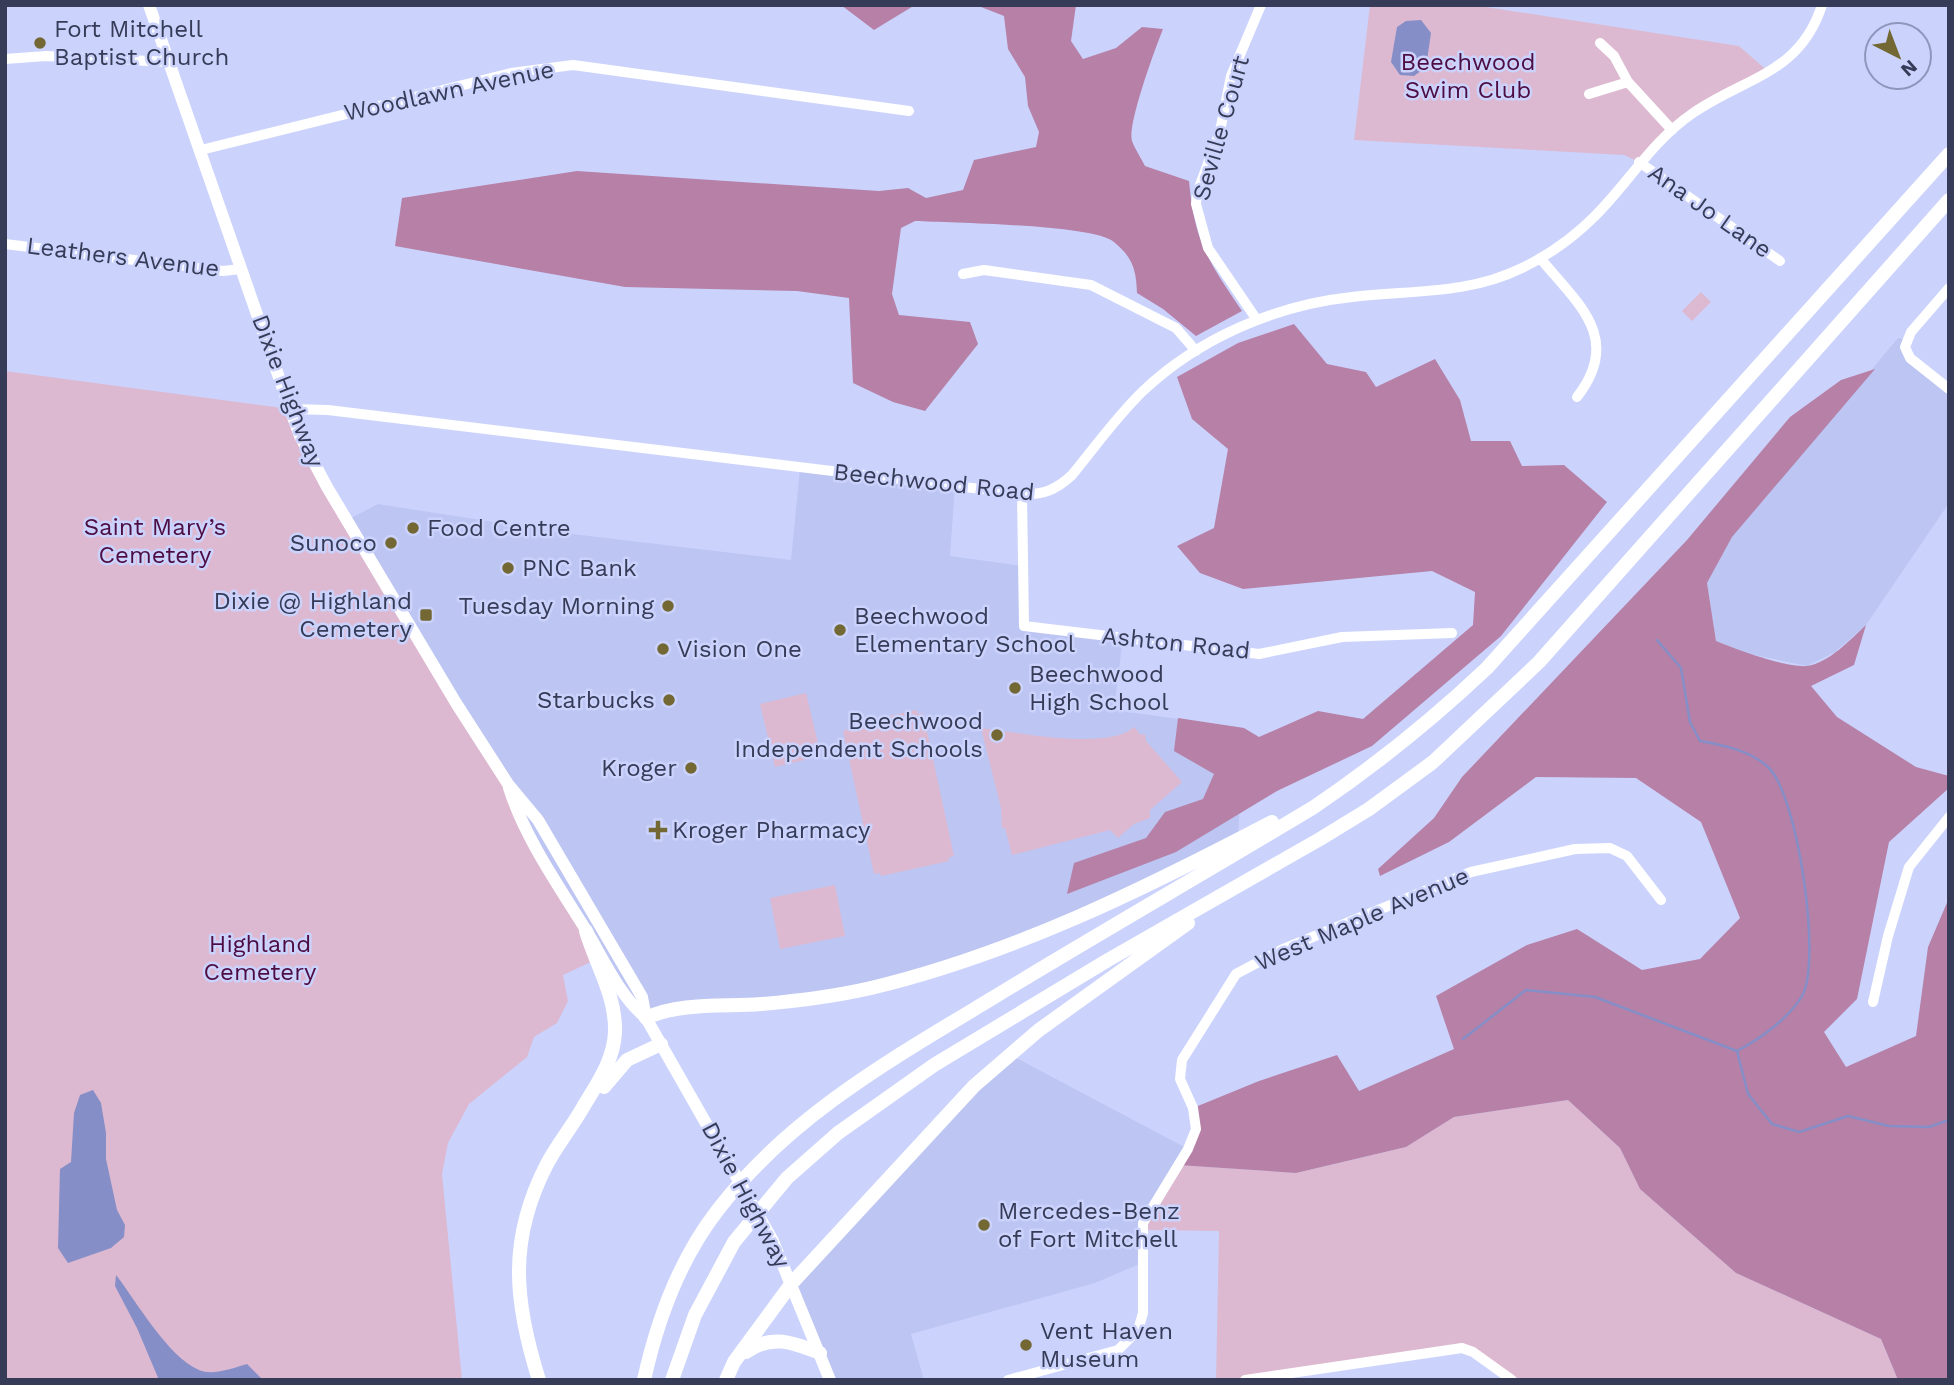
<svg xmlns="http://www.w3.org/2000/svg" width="1954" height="1385" font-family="'Work Sans',sans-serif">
<rect width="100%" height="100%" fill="#cbd3fd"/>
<!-- built -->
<path fill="#bdc5f3" d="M1898 338 1907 340 1905 347 1949 389V503L1866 625 1835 652 1807 666 1740 652 1716 641 1707 583 1732 537Z
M800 468 955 486 950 556 1024 566 1025 626 1123 637 1114 710 1244 728 1238 840 1085 914 869 988 646 1018 631 1005 347 520 378 504 564 533 791 560Z
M1009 1054 1188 1149 1147 1215 1142 1263 1095 1283 911 1334 924 1380H830L792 1283Z"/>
<!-- green -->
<path fill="#dcb9d1" d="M1370 5H1473L1739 46 1769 72 1704 106 1639 162 1624 155 1354 140Z
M1701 292 1711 302 1692 321 1682 311Z
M5 371 290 409 300 436 508 784 595 960 563 975 568 1001 557 1023 534 1037 527 1057 469 1104 448 1143 442 1174 462 1380H5Z
M806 693 821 756 775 767 760 704Z
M916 710 918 714 923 713 954 856 948 858 949 861 881 876 880 873 874 874 843 731 849 729 848 725Z
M1134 727 1141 735 1145 734 1146 741 1182 782 1150 810V818L1134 824 1118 838 1110 830 1012 855 1005 828H1002L1001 808 981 728C1016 732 1109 751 1134 727Z
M835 885 845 936 780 949 770 898Z
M1568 1100 1620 1148 1640 1189 1736 1273 1881 1339 1898 1380H1512L1468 1349 1245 1380H1216L1219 1231 1141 1230 1178 1165 1296 1173 1406 1147 1454 1117Z"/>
<!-- forest -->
<path fill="#b680a7" d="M841 5H915L874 30Z
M976 5H1076L1071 41 1083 59 1116 48 1142 27 1163 29C1155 49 1127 125 1132 141 1135 149 1141 158 1145 166L1189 181C1195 244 1208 260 1242 311L1196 336 1163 309 1137 293C1136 269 1133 258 1114 242 1093 224 950 223 915 221L901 228 892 294 899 315 970 322 978 344 925 411 893 402 853 383 849 298 797 291 625 287 395 246 402 198 577 171 879 191 908 188 926 198 963 190 974 160 1036 147 1039 132 1028 106 1025 77 1008 49 1004 16Z
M1294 324 1327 364 1366 372 1376 387 1435 359 1460 400 1471 441H1510L1522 466 1564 465 1607 502 1501 636 1372 746 1277 791 1176 852 1067 894 1074 863 1146 838 1165 812 1203 799 1214 774 1174 751 1178 718 1244 728 1259 737 1318 711 1363 719 1473 625 1475 592 1432 571 1243 589 1200 573 1177 546 1214 528 1228 449 1192 419 1177 377 1238 343Z
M1875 369 1732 537 1707 583 1716 641C1735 649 1787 668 1807 666 1829 663 1851 639 1866 625L1854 665 1811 686 1837 717 1916 767 1949 776V788L1889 842 1857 999 1824 1032 1846 1067 1916 1036 1928 947 1949 898V1380H1898L1881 1339 1736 1273 1640 1189 1620 1148 1568 1100 1454 1117 1406 1147 1296 1173 1178 1165 1194 1137 1193 1108 1259 1081 1337 1055 1359 1091 1454 1049 1436 996 1527 945 1577 929 1642 970 1700 959 1740 918 1701 822 1636 778 1536 777 1449 842 1380 876 1378 869 1434 818 1462 777 1687 540 1790 417 1841 380Z"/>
<!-- water -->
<path fill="#858ec6" d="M1421 20 1431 33 1426 67 1414 76 1400 75 1391 62 1397 27 1406 21Z
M93 1090 101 1103 106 1133V1159L117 1210 125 1225 124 1237 111 1248 68 1263 58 1248 60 1169 71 1162 74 1113 80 1095Z
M116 1275C137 1302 168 1357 199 1370 213 1376 233 1368 247 1364L263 1380H159L137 1328 115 1286Z"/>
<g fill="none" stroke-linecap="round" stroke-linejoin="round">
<!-- stream -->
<path stroke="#858ec6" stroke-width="2.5" d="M1657 640 1681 668 1690 722 1700 741C1723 745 1752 751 1769 768 1798 797 1822 961 1802 996 1789 1018 1760 1039 1737 1051
M1463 1039 1526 990 1595 997 1737 1051
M1737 1051 1748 1094 1772 1124 1799 1132 1848 1116 1889 1126 1929 1127 1949 1120"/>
<!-- minor -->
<path stroke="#fff" stroke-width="10" d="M1600 43 1614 56 1628 82
M5 59 46 56 170 62
M1589 94 1628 82 1672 130
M201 150 511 73 573 65 909 111
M1639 162 1780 261
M5 244 223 271 241 269
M1540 258C1578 304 1623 338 1577 397
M963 274 984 270 1091 285 1176 328 1196 351
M1949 288 1911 332 1905 347 1910 358 1949 389
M1257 320 1208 248 1196 204 1197 193 1220 131 1231 76 1261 5
M290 409 328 410 1022 494C1043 495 1056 490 1072 475 1095 447 1117 416 1143 391 1199 338 1276 305 1352 297 1411 290 1467 295 1522 268 1549 255 1574 237 1595 216 1630 181 1651 142 1693 113 1745 77 1800 74 1822 5
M1022 494 1024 626 1259 654 1342 637 1452 633
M1873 1002 1888 936 1909 867 1949 817
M1008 1380 1118 1350 1138 1330 1143 1313V1223L1188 1149 1196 1129 1193 1108 1180 1079 1182 1060 1236 974 1281 950 1471 872 1575 849 1610 848 1627 856 1661 900
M1245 1380 1462 1348 1473 1352 1512 1380"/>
<!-- major -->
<path stroke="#fff" stroke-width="12" d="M149 5 290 409 300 436 327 487 456 703 508 784 538 820 642 997 646 1018 773 1241 830 1380
M509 788C525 838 558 885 586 930 604 960 619 995 646 1018"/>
<!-- highway -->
<path stroke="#fff" stroke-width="14" d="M646 1018C681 1002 724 1007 761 1004 798 1001 836 996 871 988 1013 954 1144 889 1272 822
M604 1087 627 1060 661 1044
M746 1352C772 1334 792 1342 820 1353
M539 1380C514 1301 508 1239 547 1164 557 1145 571 1128 582 1109 596 1085 614 1061 615 1032 616 995 596 965 586 931
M644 1380C657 1321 680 1259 717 1211 789 1116 895 1057 996 996 1101 932 1208 871 1314 807 1376 765 1432 720 1487 668L1949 154
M672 1380 695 1315 734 1242 787 1178 838 1133 934 1065 1108 960 1320 839 1369 809 1433 762 1539 662 1949 200
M726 1380 734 1362 792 1283 974 1086 1039 1030 1188 923"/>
</g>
<!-- markers -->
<g fill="#736834" stroke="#cbd3fd" stroke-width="2.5">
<circle cx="40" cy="43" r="7"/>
<circle cx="413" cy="528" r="7"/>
<circle cx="391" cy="543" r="7"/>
<circle cx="508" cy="568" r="7"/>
<circle cx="668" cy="606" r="7"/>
<rect x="419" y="608" width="14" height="14" rx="3.5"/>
<circle cx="840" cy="630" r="7"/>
<circle cx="663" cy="649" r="7"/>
<circle cx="1015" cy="688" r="7"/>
<circle cx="669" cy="700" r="7"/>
<circle cx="997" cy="735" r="7"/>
<circle cx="691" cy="768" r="7"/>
<path d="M654.5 819.5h7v7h7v7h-7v7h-7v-7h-7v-7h7z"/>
<circle cx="984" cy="1225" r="7"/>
<circle cx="1026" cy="1345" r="7"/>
</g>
<g text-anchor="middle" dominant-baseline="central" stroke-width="5" stroke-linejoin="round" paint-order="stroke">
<!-- poi labels -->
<g font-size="24" fill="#363b57" stroke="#cbd3fd" text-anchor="start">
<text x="54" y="29">Fort Mitchell<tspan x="54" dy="28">Baptist Church</tspan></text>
<text x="427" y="528">Food Centre</text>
<text x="377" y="543" text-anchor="end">Sunoco</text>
<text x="522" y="568">PNC Bank</text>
<text x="412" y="601" text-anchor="end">Dixie @ Highland<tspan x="412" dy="28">Cemetery</tspan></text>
<text x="654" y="606" text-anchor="end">Tuesday Morning</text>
<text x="854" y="616">Beechwood<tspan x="854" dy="28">Elementary School</tspan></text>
<text x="677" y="649">Vision One</text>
<text x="1029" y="674">Beechwood<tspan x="1029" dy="28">High School</tspan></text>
<text x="655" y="700" text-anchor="end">Starbucks</text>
<text x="983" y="721" text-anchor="end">Beechwood<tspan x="983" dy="28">Independent Schools</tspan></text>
<text x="677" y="768" text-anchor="end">Kroger</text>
<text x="672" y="830">Kroger Pharmacy</text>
<text x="998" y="1211">Mercedes-Benz<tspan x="998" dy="28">of Fort Mitchell</tspan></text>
<text x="1040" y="1331">Vent Haven<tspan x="1040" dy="28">Museum</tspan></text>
</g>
<!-- park labels -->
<g font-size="24" fill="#4e0d42" stroke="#cbd3fd">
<text x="1468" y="62">Beechwood<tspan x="1468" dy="28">Swim Club</tspan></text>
<text x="155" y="527">Saint Mary’s<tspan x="155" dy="28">Cemetery</tspan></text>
<text x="260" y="944">Highland<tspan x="260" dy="28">Cemetery</tspan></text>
</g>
<!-- street labels -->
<g font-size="24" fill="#363b57" stroke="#cbd3fd">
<text transform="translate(449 91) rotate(-12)">Woodlawn Avenue</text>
<text transform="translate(1221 128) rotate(-74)">Seville Court</text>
<text transform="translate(1710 211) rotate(35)">Ana Jo Lane</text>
<text transform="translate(123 257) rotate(7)">Leathers Avenue</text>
<text transform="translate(288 391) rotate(69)">Dixie Highway</text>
<text transform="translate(934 482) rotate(6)">Beechwood Road</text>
<text transform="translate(1176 643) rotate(6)">Ashton Road</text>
<text transform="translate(1362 919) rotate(-23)">West Maple Avenue</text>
<text transform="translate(746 1195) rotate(62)">Dixie Highway</text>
</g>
</g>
<!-- border -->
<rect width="1954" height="1385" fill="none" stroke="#363b57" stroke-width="14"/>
<!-- north arrow -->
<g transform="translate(1898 56) rotate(138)"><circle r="33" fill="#cbd3fd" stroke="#8f96bb" stroke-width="2"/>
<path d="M0-5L12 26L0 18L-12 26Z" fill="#736834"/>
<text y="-10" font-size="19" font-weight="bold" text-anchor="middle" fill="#363b57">N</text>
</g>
</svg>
